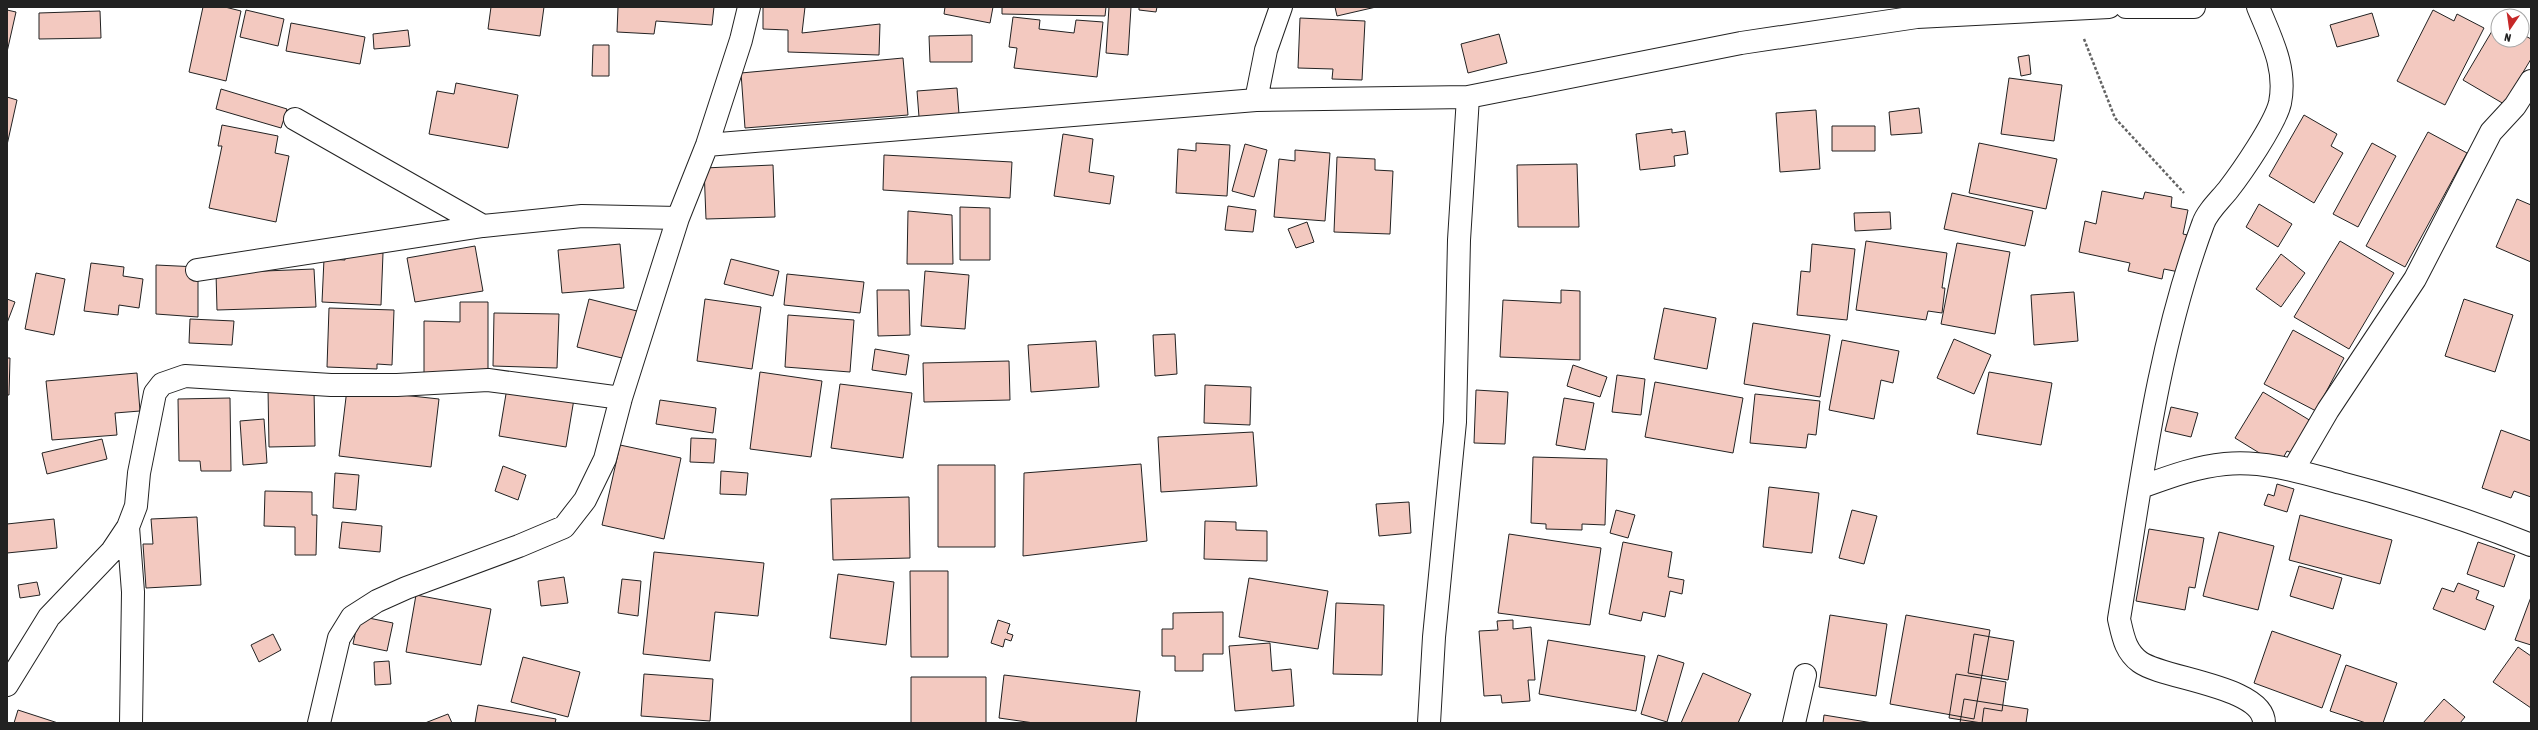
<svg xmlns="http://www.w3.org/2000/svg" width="2538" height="730" font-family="'Asap Condensed',sans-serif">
<rect width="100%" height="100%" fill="#fff"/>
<!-- building -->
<path fill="#f3c9c0" stroke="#222" d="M203 7H225L241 11 226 81 189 72Z
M491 7H544L540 36 488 29Z
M618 7H714L712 25 656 21 654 34 617 32Z
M763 7H805L802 33 880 24 879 55 788 52V30L763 29Z
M945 7H993L990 23 944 14Z
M1002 7H1106L1105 16 1002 14Z
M1109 7H1131L1128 55 1106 53Z
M1139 7H1157L1156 12 1139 10Z
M1335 7H1376L1337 16Z
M7 10 16 12 7 52Z
M246 10 284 19 278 46 240 37Z
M2433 10 2454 21 2457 14 2484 28 2445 105 2397 81Z
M100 11 101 38 39 39V13Z
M2372 13 2379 36 2337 47 2330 25Z
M1013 17 1040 20 1039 29 1074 33 1076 20 1103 22 1097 77 1014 68 1017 48 1009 47Z
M1300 18 1365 21 1362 80 1332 79 1333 69 1298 68Z
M2498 21V40H2522V34L2531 39V59L2504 104 2463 80Z
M291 23 365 37 360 64 286 51Z
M408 30 410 46 374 49 373 34Z
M1499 34 1507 63 1468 73 1461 44Z
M972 35V62H930L929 36Z
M593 45H609V76H592Z
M2029 55 2031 74 2021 76 2018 57Z
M903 58 908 115 745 128 741 73Z
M2009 78 2062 85 2054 141 2001 134Z
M456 83 518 95 508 148 429 134 437 91 454 94Z
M957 88 959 114 919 117 917 91Z
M221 89 287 109 281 128 216 109Z
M7 97 17 100 7 145Z
M1919 108 1922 133 1891 135 1889 112Z
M1816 110 1820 169 1780 172 1776 113Z
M2304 115 2337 134 2331 146 2343 153 2314 203 2269 176Z
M222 125 278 136 275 153 289 156 276 222 209 208 222 146H218Z
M1832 126H1875V151H1832Z
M1672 129V133L1685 131 1688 154 1674 156 1675 166 1640 170 1636 134Z
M2428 132 2467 153 2405 267 2366 246Z
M1063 134 1093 139 1089 172 1114 176 1110 204 1054 196Z
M1196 143 1230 145 1227 196 1176 193 1178 149 1196 151Z
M1979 143 2057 159 2046 209 1969 193Z
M2372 143 2396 156 2358 227 2333 214Z
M1245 144 1267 150 1254 197 1232 191Z
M1295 150 1330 153 1325 221 1274 217 1279 159 1295 161Z
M884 155 1012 162 1010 198 883 190Z
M1337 157 1375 159V170L1393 171 1390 234 1334 232Z
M1577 164 1579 227H1518L1517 165Z
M773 165 775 217 706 219 704 168Z
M2102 191 2143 199 2145 192 2172 197 2171 207 2188 210 2183 234 2192 236 2184 273 2164 269 2162 279 2128 271 2130 263 2079 252 2085 221 2096 224Z
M1952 193 2033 211 2025 246 1944 229Z
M2517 199 2531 205V262L2496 247Z
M2259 204 2292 224 2278 247 2246 227Z
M1228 206 1256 210 1253 232 1225 230Z
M960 207 990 208V260H960Z
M908 211 952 215 953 264H907Z
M1890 212 1891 229 1855 231 1854 213Z
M1307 222 1314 242 1296 248 1288 229Z
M1866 241 1947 253 1942 288H1945L1942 313 1928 311 1926 320 1856 310Z
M2340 241 2394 273 2349 349 2294 317Z
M1957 243 2010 252 1995 334 1941 324Z
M620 244 624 288 562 293 558 250Z
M1812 244 1855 249 1847 320 1797 315 1801 271 1810 272Z
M475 246 483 291 415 302 407 258Z
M345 251 383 253 381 305 322 302 324 259 345 260Z
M2281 254 2305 273 2281 307 2256 289Z
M731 259 779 271 773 296 724 284Z
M91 263 124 267 123 276 143 279 139 308 119 305 118 315 84 311Z
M156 265 198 267V317L156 314Z
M314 269 316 307 217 310 216 273Z
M925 271 969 275 965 329 921 326Z
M36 273 65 279 54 335 25 329Z
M787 274 864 282 860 313 784 305Z
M877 290H909L910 335 878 336Z
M1561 290 1580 291V360L1500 357 1503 300 1561 303Z
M2074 292 2078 341 2034 345 2031 295Z
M7 299 15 302 7 323Z
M589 299 637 311 626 359 577 347Z
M705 299 761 307 752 369 697 361Z
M2464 299 2513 315 2495 372 2445 356Z
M460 302H488V373H424V321L460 322Z
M329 308 394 310 392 365 377 364V369L327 367Z
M1664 308 1716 318 1707 369 1654 359Z
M494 313 559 314 557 368 493 366Z
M788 315 854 320 850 372 785 367Z
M190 319 234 321 232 345 189 343Z
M1753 323 1830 335 1820 397 1744 384Z
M2293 330 2344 358 2316 411 2264 384Z
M1175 334 1177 374 1155 376 1153 335Z
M1954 339 1991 355 1974 394 1937 378Z
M1842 340 1899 351 1893 383 1881 380 1874 419 1829 410Z
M1096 341 1099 387 1031 392 1028 345Z
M875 349 909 355 906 375 872 370Z
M7 358H10L9 395H7Z
M1009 361 1010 400 924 402 923 363Z
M1573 365 1607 377 1600 397 1567 386Z
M760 372 822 381 811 457 750 449Z
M1989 372 2052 383 2041 445 1977 434Z
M137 373 140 411 115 413 117 435 52 440 46 381Z
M1617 375 1645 379 1641 415 1612 412Z
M1655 382 1743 398 1733 453 1645 437Z
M840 384 912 393 903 458 831 448Z
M1205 385 1251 387 1250 425 1204 423Z
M507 388 574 399 566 447 499 436Z
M268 389H314L315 446 269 447Z
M347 389 439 399 431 467 339 456Z
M1476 390 1508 392 1505 444 1474 443Z
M2263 392 2311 421 2292 453 2287 451 2279 465 2235 438Z
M1755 394 1820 401 1816 435 1808 434 1806 448 1750 443Z
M230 398 231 471H201L200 461H179L178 399Z
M1564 398 1594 403 1585 450 1556 445Z
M660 400 716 408 713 433 656 424Z
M2171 407 2198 413 2191 437 2165 431Z
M264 419 267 463 243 465 240 421Z
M2501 430 2531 441V497L2514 491 2511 498 2482 488Z
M1253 432 1257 486 1161 492 1158 437Z
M691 438 716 439 714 463 690 462Z
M102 439 107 459 47 474 42 453Z
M620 445 681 458 664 539 602 525Z
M1533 457 1607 459 1605 525 1582 524V530L1546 529V524L1531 523Z
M1141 464 1147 541 1023 556 1024 473Z
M938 465H995V547H938Z
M503 466 526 475 518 500 495 491Z
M721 471 748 473 746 495 720 494Z
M335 473 359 475 356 510 333 508Z
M2277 484 2294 489 2287 512 2264 505 2268 494 2274 496Z
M1769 487 1819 493 1812 553 1763 547Z
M265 491 312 492V515H317L316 555H295V527L264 526Z
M909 497 910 558 833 560 831 499Z
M1409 502 1411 533 1379 536 1376 504Z
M1616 510 1635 515 1628 538 1610 533Z
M1852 510 1877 516 1864 564 1839 558Z
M2300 515 2392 540 2380 584 2289 560Z
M197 517 201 585 146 588 143 544H153L151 519Z
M54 519 57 548 7 553V524Z
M1205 521 1236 522V530L1267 531V561L1204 559Z
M342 522 382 526 380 552 339 548Z
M2149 529 2204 538 2195 588 2189 587 2185 610 2136 601Z
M2219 532 2274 546 2258 610 2203 596Z
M1509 534 1601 548 1590 625 1498 613Z
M1623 542 1672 552 1668 577 1684 580 1682 594 1670 591 1665 617 1643 612 1641 621 1609 614Z
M2478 542 2515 555 2504 587 2467 574Z
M654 552 764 563 758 616 715 612 710 661 643 654Z
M2299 566 2342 578 2333 609 2290 596Z
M910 571H948V657H911Z
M838 574 894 582 886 645 830 638Z
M564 577 568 603 541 606 538 581Z
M1249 578 1328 591 1318 649 1239 637Z
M622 579 641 581 638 616 618 613Z
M37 582 40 595 20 598 18 585Z
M2458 583 2479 591 2476 599 2494 606 2485 630 2433 609 2442 588 2454 592Z
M416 595 491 609 481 665 406 652Z
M2531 597V645L2515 640Z
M1336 603 1384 605 1382 675 1333 674Z
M1223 612V654H1203V671H1175V656H1162V629H1173V613Z
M1830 615 1887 624 1876 696 1819 687Z
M1906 615 1990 630 1974 719 1890 704Z
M359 616 393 623 387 651 353 644Z
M998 620 1010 624 1007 633 1013 635 1011 641 1005 639 1003 647 991 643Z
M1513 620V629L1531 627 1535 680H1528L1530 701 1502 703 1501 695 1484 696 1479 631 1498 630 1497 621Z
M2272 631 2341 655 2322 708 2254 683Z
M273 634 281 650 259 662 251 645Z
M1974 634 2014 641 2008 680 1968 673Z
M1548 640 1645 656 1636 711 1539 694Z
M1270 643 1272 671 1291 669 1294 706 1235 711 1229 646Z
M2518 647 2531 656V708L2493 682Z
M1658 655 1684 663 1667 722 1641 714Z
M523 657 580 672 568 717 511 702Z
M389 661 391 684 375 685 374 662Z
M2346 665 2397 683 2383 723H2366L2330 711Z
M1703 673 1751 694 1738 723H1681Z
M644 674 713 679 710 721 641 716Z
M1956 674 2006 682 2002 711 1984 708 1982 723 1949 718Z
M1004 675 1140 691 1136 723H1034L999 718Z
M911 677H986V723H911Z
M1964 699 2028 709 2026 723H1960Z
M2444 699 2465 717 2460 723H2423Z
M478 705 556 719 555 723H475Z
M18 710 58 723H14Z
M448 714 452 723H425Z
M1824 715 1873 723H1823Z"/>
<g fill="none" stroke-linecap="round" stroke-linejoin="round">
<defs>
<path id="minor" d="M2126 7H2194
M2258 7C2271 39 2287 68 2280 103 2275 124 2242 172 2228 190 2220 200 2207 212 2203 224 2156 350 2141 487 2119 619 2123 636 2125 651 2140 662 2163 679 2264 686 2264 723
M1256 100 1266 50 1281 7
M295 119 483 226
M707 145 1256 100 1468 97 1741 43 1917 17 2109 7
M197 270 483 226 582 216 678 218
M2293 470 2328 410 2415 279 2491 132 2515 106 2531 81
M2141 487C2169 477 2195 467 2225 464 2265 460 2304 473 2341 483 2406 500 2469 520 2531 545
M128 527 133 592 131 723
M7 685 49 617 112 551 128 527 136 506 139 473 155 393 162 384 185 376 331 385H397L488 380 621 398
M319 723 339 638 352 617 377 601 406 588 519 546 564 527 585 500 605 459 621 398 678 218 707 145 741 40 749 7
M1429 723 1434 637 1455 422 1459 240 1468 97
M1794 723 1805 675"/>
</defs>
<!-- minor casing -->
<use href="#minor" stroke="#222" stroke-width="24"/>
<!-- path -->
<path stroke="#646464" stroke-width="2.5" stroke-dasharray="3 2" stroke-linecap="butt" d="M2084 39 2115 118 2184 193"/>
<!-- minor -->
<use href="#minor" stroke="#fff" stroke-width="22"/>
</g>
<!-- border -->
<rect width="2538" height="730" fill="none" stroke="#222222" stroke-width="16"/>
<!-- north arrow -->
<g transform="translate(2510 28) rotate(193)"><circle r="19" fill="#ffffff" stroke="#a7a7a7"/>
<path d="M0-3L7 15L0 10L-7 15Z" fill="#c62828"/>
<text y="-6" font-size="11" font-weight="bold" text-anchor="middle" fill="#222222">N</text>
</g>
</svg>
